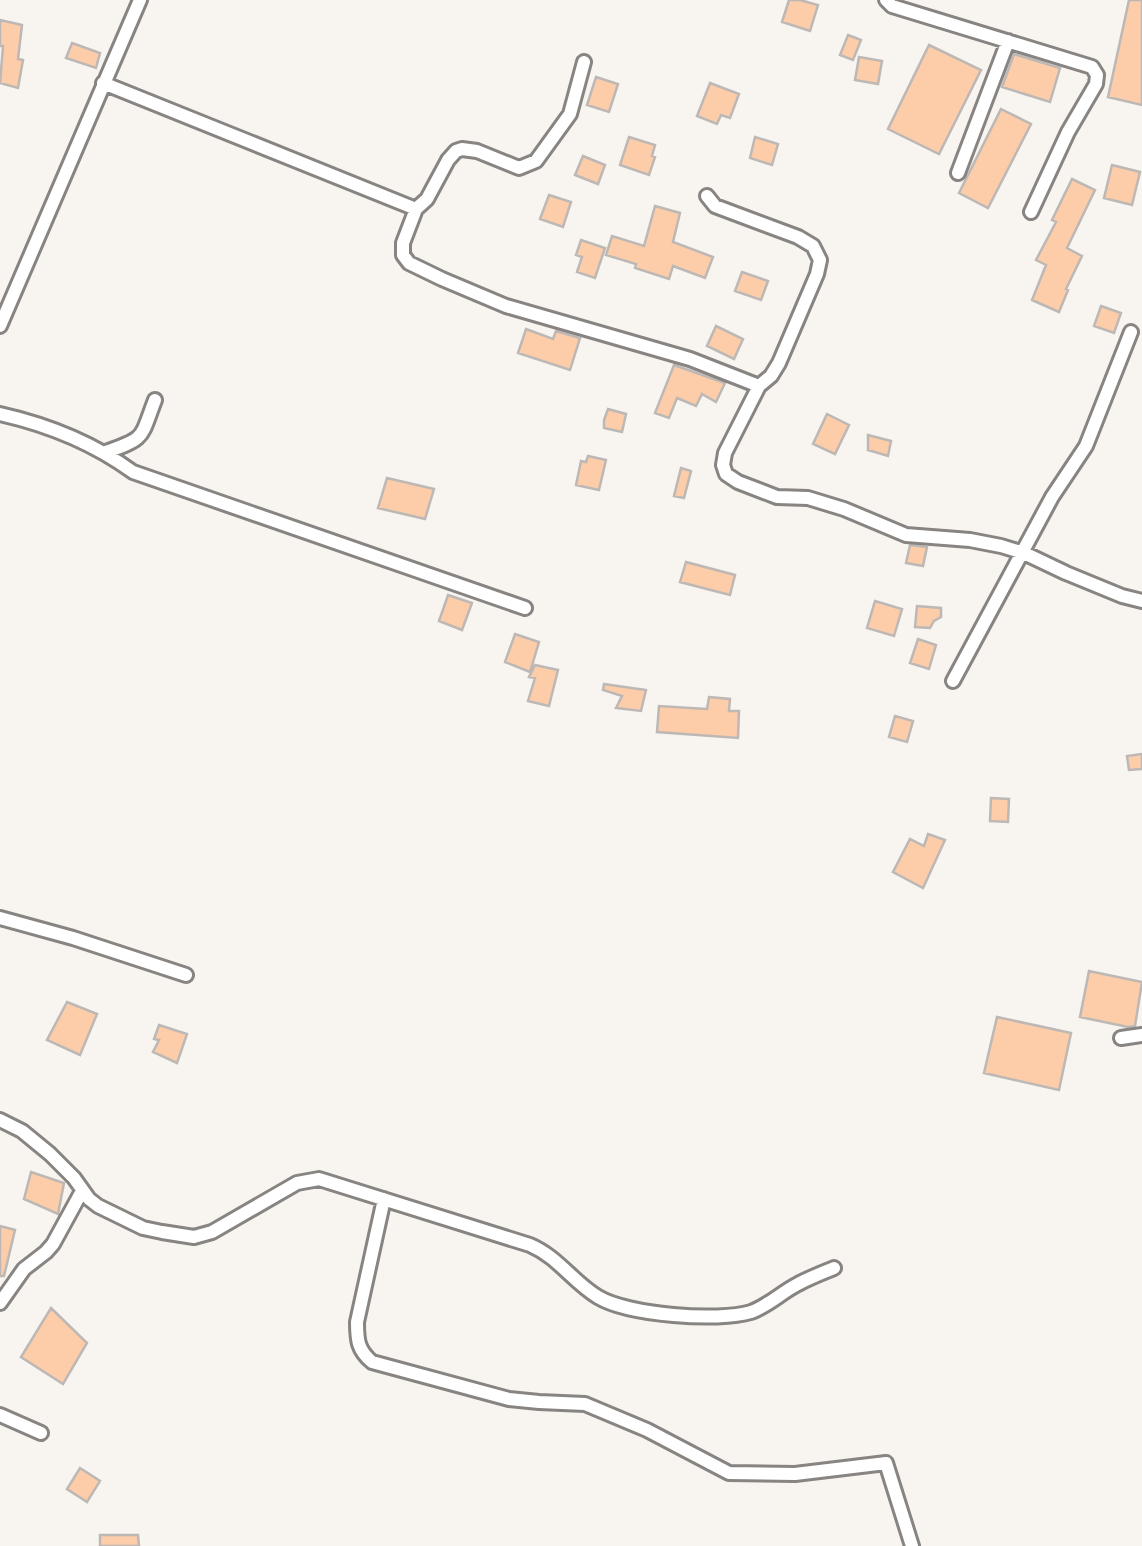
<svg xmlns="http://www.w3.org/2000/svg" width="1142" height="1546" font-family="'Work Sans',sans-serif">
<rect width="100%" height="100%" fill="#f8f5f0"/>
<!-- building -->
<path fill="#fccda8" stroke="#bdb8b5" stroke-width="2.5" d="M789 0H800L818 5 810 31 782 22Z
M1129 0H1142V105L1108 97Z
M0 20 22 25 18 59 23 60 18 88 0 83 3 46H0Z
M848 35 861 40 853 60 840 55Z
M72 43 100 53 96 68 66 58Z
M929 45 981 70 939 154 888 129Z
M1014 54 1060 68 1050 102 1002 87Z
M859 57 882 61 878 84 855 80Z
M596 77 618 84 609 112 587 105Z
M710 83 739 94 730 118 721 115 717 124 697 116Z
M1001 109 1031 124 988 208 959 193Z
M629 137 655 145 652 156 655 157 649 175 620 165Z
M755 137 778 144 772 165 750 158Z
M583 156 605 165 598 184 575 175Z
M1112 165 1140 172 1132 205 1104 198Z
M1072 179 1095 190 1067 248 1082 256 1066 289 1068 290 1059 312 1032 300 1046 265 1036 260 1056 222 1052 220Z
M549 195 571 202 563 227 540 219Z
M655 206 680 213 673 242 713 257 705 278 673 266 669 279 635 268 636 264 606 255 612 236 644 246Z
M581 240 605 248 595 278 577 272 582 257 576 255Z
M742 272 768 281 761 300 735 291Z
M1101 306 1121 313 1114 333 1094 326Z
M716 326 743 339 734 359 707 346Z
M526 329 553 339 556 331 580 338 570 370 518 353Z
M674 365 725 383 716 402 702 394 696 406 677 398 669 418 655 413Z
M608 409 626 414 622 432 604 428V420Z
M827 414 849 425 835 454 813 444Z
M868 435 891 441 888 456 868 450Z
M588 456 606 460 599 490 576 485 581 461 586 462Z
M681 468 691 471 684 498 674 496Z
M387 478 434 489 425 519 378 508Z
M910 545 927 547 923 566 906 563Z
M686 562 735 575 730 595 680 582Z
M448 595 472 603 462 630 439 621Z
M875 601 902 609 894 636 867 628Z
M917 606 941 608V617L934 621 930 628 915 627Z
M515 634 539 642 530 672 505 662Z
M918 639 936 645 929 669 910 663Z
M535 665 558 670 549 706 528 701 535 678 529 677Z
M604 684 646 690 641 711 616 708 622 696 603 690Z
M709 697 730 699 729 711H739L738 738 657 732 659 706 707 709Z
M895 716 913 721 907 742 889 737Z
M1142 754V769L1129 770 1127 756Z
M991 798 1009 799 1008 822 990 821Z
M928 834 945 840 923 888 893 872 910 839 924 846Z
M1089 971 1142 982 1135 1026 1128 1027 1080 1017Z
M67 1002 97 1014 80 1055 47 1040Z
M997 1017 1071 1033 1059 1090 984 1073Z
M159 1025 187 1034 177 1063 153 1052 159 1040 154 1039Z
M31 1172 64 1183 58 1214 24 1199Z
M0 1226 15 1230 4 1276H0Z
M51 1308 87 1343 63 1384 21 1357Z
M80 1468 100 1481 87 1502 67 1489Z
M100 1535H138L139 1546H100Z"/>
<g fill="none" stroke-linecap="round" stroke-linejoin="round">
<defs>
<path id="street" d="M886 0 892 6 1092 67 1097 75 1096 84 1068 132 1031 212
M584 62 570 114 536 161 519 168 477 151 462 149 456 151 448 160 427 199 416 209 403 243V255L409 263 442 279 506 306 690 359 759 386 725 453 723 465 726 474 738 482 777 497 808 498 844 509 906 535 970 540 1001 546 1024 553 1066 573 1122 596 1142 601
M103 83 416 209
M958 173 1008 41
M707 196 715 206 798 237 813 246 820 260 817 274 779 363 771 376 759 386
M0 326 140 0
M0 414C49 425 92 442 133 472L525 608
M106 452C146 438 140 439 155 400
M953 681 1052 497 1086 446 1131 332
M0 918 73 938 186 975
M1121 1038 1142 1035
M0 1120 22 1131 50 1154 74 1178 89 1199 98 1206 143 1228 162 1232 194 1237 212 1232 297 1183 319 1179 530 1245C558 1257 573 1282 598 1297 628 1315 718 1322 751 1312 768 1306 782 1292 798 1284 809 1278 822 1273 834 1268
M384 1199 357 1322C357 1341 358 1350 372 1362L509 1399 539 1402 585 1404 647 1430 729 1473 795 1474 886 1463 912 1546
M0 1303 24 1269 46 1252 53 1244 82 1191
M0 1415 41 1433"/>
</defs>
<!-- street casing -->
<use href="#street" stroke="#878481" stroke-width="18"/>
<!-- street -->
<use href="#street" stroke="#fff" stroke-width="12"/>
</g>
</svg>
